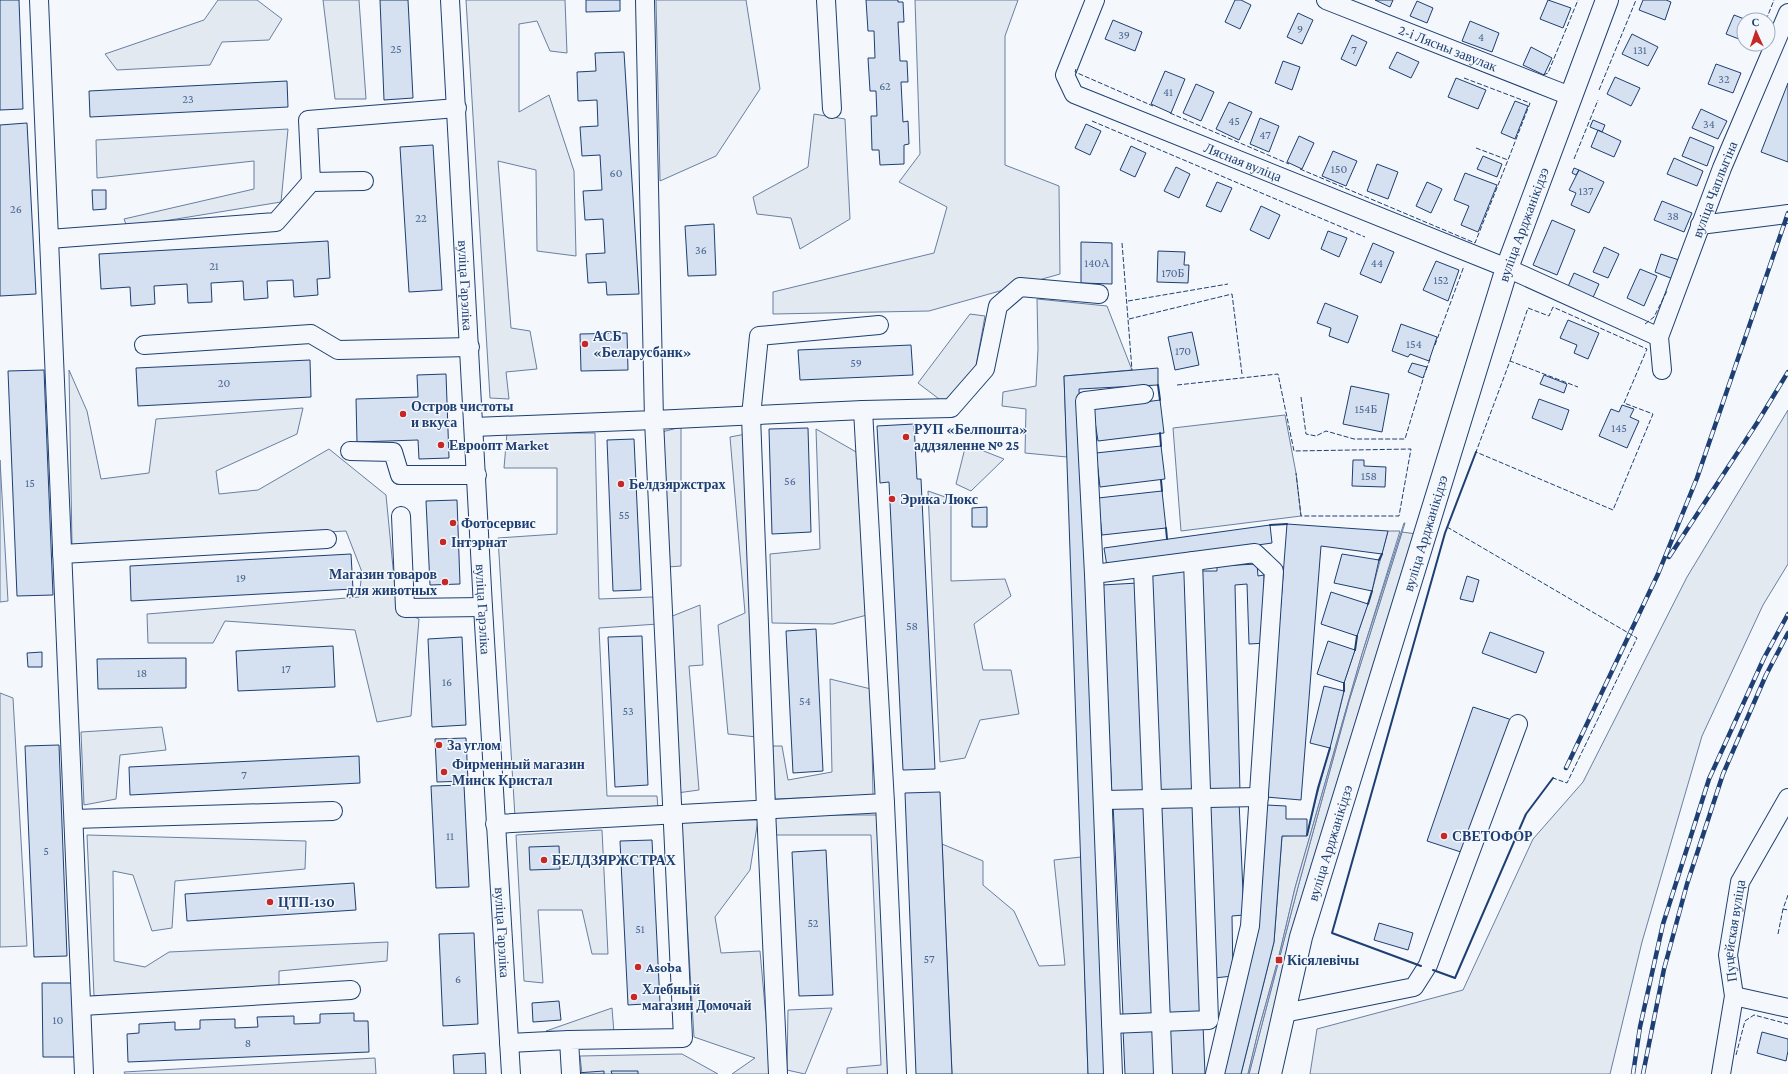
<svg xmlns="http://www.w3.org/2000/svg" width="1788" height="1074" font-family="'Crimson Pro',serif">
<rect width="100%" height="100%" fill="#f4f7fb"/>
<!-- green -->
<path fill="#e3e9f0" stroke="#687fa3" d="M218 0H257L282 19 269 40 222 42 210 65 117 70 105 54 204 20Z
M323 0H359L366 99H335Z
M466 0H565L567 53 550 51 537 21 519 24V112L549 95 574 171 576 256 537 251 536 170 498 161 511 328 530 331 537 369 506 372 509 399 490 398Z
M656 0H746L760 89 716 156 660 181Z
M915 0H1018L1005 36V165L1059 186 1060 274 929 311 773 314V292L934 253 947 207 899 182 920 154Z
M814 114 845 119 850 219 800 249 791 218 757 214 753 197 808 167Z
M288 129 281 202 127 227 124 219 254 189V161L97 178 96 140Z
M1037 299 1107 306 1132 370 1064 376 1067 457 1025 453 1026 409 1002 406 1003 392 1036 386 1038 349Z
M970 314 985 316 975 371 943 402 918 383Z
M69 370 87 411 101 479 149 473 156 419 303 408 297 434 216 471 219 494 258 490 329 449 386 495 397 609 419 619 411 716 377 722 355 630 225 621 213 643H148L147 614 359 597 362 572 346 531 72 545Z
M1788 410V564L1763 605 1702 736 1642 942 1610 1074H1310L1317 1029 1463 990 1533 839 1583 782 1687 577Z
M1285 415 1296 473 1301 516 1181 531 1173 428Z
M681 427V566L668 567 662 432Z
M816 429 858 453 867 615 833 624 772 623 770 554 820 549Z
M507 433H595L599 599 653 597 658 624 599 628 607 796H657L658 809 515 817 498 538 557 534V468H504Z
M746 434 757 737 728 734 718 625 745 613 730 437Z
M966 444 1004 459 971 491 956 484Z
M0 460 8 601 0 602Z
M928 491 951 499V581L1005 579 1011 596 974 624 983 670H1011L1019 714 980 720 965 758 940 762Z
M1388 531H1400L1362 654 1295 888 1278 960 1258 1032 1248 1074H1241L1274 942 1282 836 1307 835C1318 787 1333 740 1344 691V683L1355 650 1357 636 1372 591Z
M1402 532 1424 535 1270 1074H1249L1298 887 1349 701Z
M700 605 703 665 689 666 699 790 677 793 670 617Z
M830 679 871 689 873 795 775 799 771 746H782L788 780 832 772Z
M0 693 13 698 27 946 0 947Z
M162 727 166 750 120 755 116 799 84 805 81 732Z
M775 815H878L889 1074H847V1068L881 1065 871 835H776Z
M758 820 750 870 715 917 721 953 760 951 771 1074H732L755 1058 694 1037 681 821Z
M602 830 608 954H592L582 910H538L543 983 524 981 516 835Z
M87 835 306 841 305 869 175 881 172 928 152 931 133 875 113 871 114 961 145 967 169 952 388 942 387 961 279 971V987L94 996Z
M942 844 983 861V885L1014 911 1039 966 1065 965 1054 860 1081 857 1088 1074H952Z
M612 1008 614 1033 546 1031Z
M832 1008 805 1074 787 1070 788 1010Z
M682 1054 718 1074H582L580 1056Z
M375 1058 376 1074H125L124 1072Z"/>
<!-- parking -->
<path fill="#e3e8f0" stroke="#687fa3" d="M1404 523H1405L1349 701 1298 887 1249 1074H1248L1258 1032 1278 960 1295 888 1362 654Z"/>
<!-- building -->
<path fill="#d5e0f0" stroke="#1d3f73" d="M0 0H19L23 109 0 110Z
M380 0H408L413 98 384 100Z
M586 0H620V11L586 12Z
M866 0H898V2H903L904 22H898L900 61H907L908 82H901L903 122 908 121 909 144 904 145V164L880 165 879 150H872L871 116H877L876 91H870L868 58H875L874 31H868Z
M1235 0H1241L1251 5 1240 29 1225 22Z
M1375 0H1393L1390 7Z
M1548 0 1571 8 1563 28 1540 19Z
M1643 0H1666L1671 2 1665 20 1639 10Z
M1417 1 1433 8 1427 23 1410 16Z
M1298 13 1313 20 1302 44 1287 37Z
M1734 15 1747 20H1744V41L1726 34Z
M1113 20 1142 32 1135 51 1105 39Z
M1470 21 1499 33 1492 52 1462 41Z
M1632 34 1658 47 1648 66 1622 54Z
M1352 35 1367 42 1356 66 1341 59Z
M1531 47 1552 58 1544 75 1523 65Z
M624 52 639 294 607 295 606 282 588 283 586 254 605 253 603 219 585 220 583 191 602 190 600 155 582 156 580 127 598 126 597 100 578 101 577 72 596 71 595 53Z
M1397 52 1419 62 1411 78 1389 68Z
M1283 61 1300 67 1292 90 1275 83Z
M1716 64 1741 73 1733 93 1708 84Z
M1165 71 1185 79 1171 113 1151 104Z
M1615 77 1640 88 1631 106 1607 94Z
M1456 78 1486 90 1478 109 1448 97Z
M287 81 288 107 90 117 89 91Z
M1788 83V162L1761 152Z
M1196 84 1214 92 1201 121 1183 113Z
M1515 101 1528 106 1515 139 1501 133Z
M1229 102 1252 112 1239 140 1216 129Z
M1701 109 1727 121 1718 139 1692 128Z
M1260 118 1279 126 1269 152 1250 144Z
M1593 120 1605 125 1602 132 1590 127Z
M27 123 36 294 0 296V125Z
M1086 124 1101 131 1090 155 1075 148Z
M1598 130 1621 141 1614 157 1591 147Z
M1299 136 1314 143 1302 169 1287 162Z
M1690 137 1714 147 1707 166 1682 156Z
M433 145 442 290 409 292 400 147Z
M1131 146 1146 153 1135 177 1120 170Z
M1333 151 1357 161 1346 186 1322 176Z
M1483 156 1502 164 1497 177 1477 169Z
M1674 158 1703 171 1697 186 1667 174Z
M1377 164 1398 172 1388 199 1367 191Z
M1176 167 1190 174 1179 198 1164 191Z
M1574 168 1579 170 1576 175 1572 173Z
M1579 170 1604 182 1589 213 1571 205 1576 193 1569 190Z
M1465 173 1497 185 1478 232 1461 225 1469 206 1454 200Z
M1217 182 1232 188 1221 212 1206 206Z
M1427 182 1442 189 1431 213 1416 206Z
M92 190H106V209L93 210Z
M1662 201 1692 213 1684 232 1654 220Z
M1261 206 1280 215 1269 239 1250 230Z
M1552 220 1575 230 1557 275 1533 265Z
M714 224 716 275 688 276 685 226Z
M1328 231 1347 238 1339 257 1321 249Z
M328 241 330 278 317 279 318 295 294 297 293 280 267 281 268 298 244 300 243 281 211 283 212 302 188 303 187 284 154 286 155 304 131 306 130 287 101 289 99 254Z
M1081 242 1112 243V284L1081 283Z
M1373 243 1394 252 1381 283 1360 274Z
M1604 247 1619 254 1608 278 1593 272Z
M1158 251 1185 252 1184 265H1189L1188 283 1157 282Z
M1661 254 1679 260 1673 279 1655 272Z
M1436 261 1459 270 1448 301 1423 290Z
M1640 269 1657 276 1644 306 1627 298Z
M1574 273 1599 284 1591 302 1566 291Z
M1325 303 1358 316 1348 343 1329 336 1331 328 1317 323Z
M1568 320 1599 333 1588 359 1574 353 1577 345 1560 338Z
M1401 324 1437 337 1429 361 1410 354 1408 357 1392 351Z
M1192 332 1199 365 1175 370 1168 337Z
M627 333 628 370 581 371 580 334Z
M911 345 913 375 800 380 798 350Z
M310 360 311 397 138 406 136 368Z
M1412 363 1427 367 1423 378 1408 372Z
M1158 368V385L1079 389 1105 1074H1088L1064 376Z
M44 370 53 595 17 596 8 371Z
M446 374 449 458 419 459 418 440 357 442 356 399 418 397 417 375Z
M1544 375 1567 384 1564 393 1540 384Z
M1351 386 1389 394 1382 432 1343 424Z
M1539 399 1569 410 1562 430 1532 418Z
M1160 400 1164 433 1098 441 1093 409Z
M1622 405 1634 409 1630 417 1639 421 1627 448 1599 436 1611 409 1619 412Z
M914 424 917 479H921L935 769 903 770 889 482 880 483 877 426Z
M808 428 811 532 772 534 769 429Z
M634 439 641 590 613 591 607 440Z
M1161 446 1165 479 1100 487 1096 453Z
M1353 460H1364V466L1386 467 1385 487 1352 486Z
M1162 491 1166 528 1102 535 1098 498Z
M457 500 460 584 430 585 426 501Z
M987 507V527H972V508Z
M1287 524 1388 531 1382 554 1321 546 1301 800 1266 797Z
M1270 525 1272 543 1107 566 1104 548Z
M351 554 353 589 131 601 130 566Z
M1342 554 1379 560 1372 591 1334 583Z
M1257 564 1258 576 1264 575 1266 643 1249 644 1247 584 1235 585 1240 793 1207 794 1202 571H1217V566Z
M1185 571 1195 792 1160 793 1150 573Z
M1467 576 1479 580 1473 602 1460 599Z
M1138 583 1148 795 1112 797 1102 585Z
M1331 592 1368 604 1357 636 1321 624Z
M816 629 823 771 793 773 786 631Z
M1490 632 1544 652 1536 673 1482 653Z
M642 636 648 785 615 787 608 637Z
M462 637 466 725 432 727 428 639Z
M1328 641 1355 650 1344 683 1317 674Z
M333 646 335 687 238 691 236 651Z
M42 652V667H28L27 653Z
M186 658V688L98 689 97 659Z
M1324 686 1344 691 1330 748 1310 743Z
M1473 707 1512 720 1467 854 1427 841Z
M466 738 468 781 437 782 435 739Z
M59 745 67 956 34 957 25 746Z
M359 756 360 783 130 795 129 767Z
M464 785 469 887 436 888 431 786Z
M940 792 952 1074H916L905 793Z
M1239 801 1244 915 1232 916 1233 976 1214 978 1207 803Z
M1148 803 1158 1014 1123 1016 1113 804Z
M1196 803 1203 1016 1168 1017 1161 805Z
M1266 805 1286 806V819H1307V836H1282L1274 942 1241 1074H1221Z
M652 840 660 1003 628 1005 620 841Z
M559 846 560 869 530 870 529 847Z
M826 850 833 995 799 996 792 852Z
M354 883 356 910 187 921 185 894Z
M1379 923 1413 933 1408 950 1374 940Z
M474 933 478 1024 443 1026 439 934Z
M42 983H73L75 1057H43Z
M559 1001 561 1020 533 1022 532 1003Z
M354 1013V1021H368L369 1052 128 1062 127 1034 139 1033V1024L175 1022V1030L200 1029V1020L235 1019V1028L258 1027 257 1017 294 1016V1024L320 1023V1014Z
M1203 1025 1205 1074H1171L1168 1027Z
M1157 1028 1158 1074H1125L1123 1029Z
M1762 1032 1788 1039V1051L1786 1061 1757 1053Z
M485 1053 486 1074H454L453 1055Z
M604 1071V1074H576V1073Z
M611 1071H638V1074H612Z"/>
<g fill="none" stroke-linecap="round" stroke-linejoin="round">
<defs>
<g id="minor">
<path d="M39 0 84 1074"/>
<path id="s1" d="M450 0 483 607 511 1074"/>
<path d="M826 0 832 109"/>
<path id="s2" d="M1095 0 1065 75 1074 94 1507 268 1659 337"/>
<path id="s3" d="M1326 0 1570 96"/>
<path d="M364 181 311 182 308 120 457 108"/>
<path d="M1700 225 1788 214"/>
<path d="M49 239 276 222 311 182"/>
<path d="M144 345 311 334 338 350 470 347"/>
<path id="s4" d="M1662 370 1659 337 1722 168 1788 13"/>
<path d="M863 410 951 408 985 369 998 306 1020 287 1099 294"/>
<path d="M474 427 654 420 645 0"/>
<path d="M350 451 393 452 400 475H477"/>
<path d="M401 516 405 608 483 607"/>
<path d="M62 554 327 539"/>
<path d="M1143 568 1163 1074"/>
<path d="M1094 574 1085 401 1144 394"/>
<path d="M1103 800 1259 797"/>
<path d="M74 819 333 811"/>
<path d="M495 824 885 803"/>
<path d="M1734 996 1788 1008"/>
<path d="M82 1006 351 990"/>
<path d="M1284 1013 1414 987 1428 965 1518 724"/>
<path d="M1111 1024 1209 1020 1193 561"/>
<path d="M509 1043 569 1040"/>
<path d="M571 1074 569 1040 683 1038 654 420 863 410 885 803 897 1074"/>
<path d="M778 1074 766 809 751 416 759 336 879 325"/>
<path d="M1113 1074 1094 574 1255 553 1274 571 1250 926 1215 1074"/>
<path id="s5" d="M1721 1074 1734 996 1728 955 1740 882 1788 798"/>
</g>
<g id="major">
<path id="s6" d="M1270 1074 1301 937 1507 268 1607 0"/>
</g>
</defs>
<!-- minor casing -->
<use href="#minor" stroke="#1d3f73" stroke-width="20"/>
<!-- major casing -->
<use href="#major" stroke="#1d3f73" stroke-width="24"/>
<!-- minor -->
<use href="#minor" stroke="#f4f7fb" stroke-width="18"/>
<!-- major -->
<use href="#major" stroke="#f4f7fb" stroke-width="22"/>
<defs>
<path id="rail" d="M1669 557 1757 423 1788 372
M1566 768 1658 574 1697 478 1788 213
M1633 1074 1640 1027 1663 924 1709 779 1764 658 1788 614
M1643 1074 1664 969 1687 884 1723 774 1766 675 1788 633"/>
</defs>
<!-- rail casing -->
<use href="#rail" stroke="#1d3f73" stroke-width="4.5"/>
<!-- rail -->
<use href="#rail" stroke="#f4f7fb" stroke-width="3" stroke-dasharray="9" stroke-linecap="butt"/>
<!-- fence -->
<path stroke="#1d3f73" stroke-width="1" stroke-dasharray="5 2" stroke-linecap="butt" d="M1766 20 1774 0
M1076 69 1075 72 1153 106
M1543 75 1548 73 1578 0
M1464 78 1530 103 1508 160 1476 148
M1599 90 1636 0
M1170 113 1289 164
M1092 121 1365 237
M1574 159 1598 100
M1300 169 1475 243 1508 160
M1122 243 1132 370
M1128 301 1228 284
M1129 319 1232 294 1242 374
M1645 324 1654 317 1667 291
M1435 345 1464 266
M1510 361 1528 308 1549 316 1553 307 1647 349 1624 403 1653 414 1613 510 1476 452 1510 361 1578 387
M1426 370 1430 359
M1177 385 1278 374 1294 451 1411 449 1399 516H1301L1296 473
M1301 397 1306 434 1316 436 1326 431 1354 439H1405L1424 376
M1447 527 1637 638 1567 783 1553 778
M1788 895 1783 909 1788 910
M1778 934 1783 909
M1736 1055 1745 1021 1754 1015 1788 1024"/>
<!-- wall -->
<path stroke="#1d3f73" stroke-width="2" d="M1158 385 1160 400
M1160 433 1161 446
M1161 480 1162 491
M1270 525 1287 524
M1166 528 1167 539
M1379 560 1382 554
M1368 604 1372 591
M1355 650 1357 636
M1344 683V691
M1307 835 1318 788 1330 748
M1421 966 1332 933 1445 533 1476 452
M1433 970 1455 978 1526 814 1553 778"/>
</g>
<!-- markers -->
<g fill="#c62828" stroke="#f4f7fb" stroke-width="1.5">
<circle cx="585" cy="344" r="4"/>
<circle cx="403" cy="414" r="4"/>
<circle cx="906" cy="437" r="4"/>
<circle cx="441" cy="445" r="4"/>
<circle cx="621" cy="484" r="4"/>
<circle cx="892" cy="499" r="4"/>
<circle cx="453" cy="523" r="4"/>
<circle cx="443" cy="542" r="4"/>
<circle cx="445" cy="582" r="4"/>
<circle cx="439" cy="745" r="4"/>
<circle cx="444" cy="772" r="4"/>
<circle cx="1444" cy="836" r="4"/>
<circle cx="544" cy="860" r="4"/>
<circle cx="270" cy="902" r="4"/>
<rect x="1275" y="956" width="8" height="8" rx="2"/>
<circle cx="638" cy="967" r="4"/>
<circle cx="634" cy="997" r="4"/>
</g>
<g text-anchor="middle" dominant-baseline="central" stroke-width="3" stroke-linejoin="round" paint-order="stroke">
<!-- number labels -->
<g font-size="12" fill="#4b6792">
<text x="1300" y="29">9</text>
<text x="1124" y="35">39</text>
<text x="1481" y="37">4</text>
<text x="396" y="49">25</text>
<text x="1354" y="50">7</text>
<text x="1640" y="50">131</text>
<text x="1724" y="79">32</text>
<text x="885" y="86">62</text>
<text x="1168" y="92">41</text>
<text x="188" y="99">23</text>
<text x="1234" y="121">45</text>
<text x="1709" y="124">34</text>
<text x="1265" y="135">47</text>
<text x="1339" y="169">150</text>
<text x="616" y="173">60</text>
<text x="1586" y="191">137</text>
<text x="16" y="209">26</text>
<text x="1673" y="216">38</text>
<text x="421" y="218">22</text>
<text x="701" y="250">36</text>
<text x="1097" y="263">140А</text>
<text x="1377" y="263">44</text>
<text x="214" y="266">21</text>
<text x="1173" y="273">170Б</text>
<text x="1441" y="280">152</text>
<text x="1414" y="344">154</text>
<text x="1183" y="351">170</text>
<text x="856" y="363">59</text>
<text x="224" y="383">20</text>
<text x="1366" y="409">154Б</text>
<text x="1619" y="428">145</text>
<text x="1369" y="476">158</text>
<text x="790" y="481">56</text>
<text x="30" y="483">15</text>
<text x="624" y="515">55</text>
<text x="241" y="578">19</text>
<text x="912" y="626">58</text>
<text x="286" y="669">17</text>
<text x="142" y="673">18</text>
<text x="447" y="682">16</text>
<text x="805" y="701">54</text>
<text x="628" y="711">53</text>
<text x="244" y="775">7</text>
<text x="450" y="836">11</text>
<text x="46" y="851">5</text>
<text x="813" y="923">52</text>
<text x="640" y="929">51</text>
<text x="929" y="959">57</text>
<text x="458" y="979">6</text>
<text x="58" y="1020">10</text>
<text x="248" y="1043">8</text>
</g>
<!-- street labels -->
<g font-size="14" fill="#1d3f73" stroke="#f4f7fb">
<text stroke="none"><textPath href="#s3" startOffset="131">2-і Лясны завулак</textPath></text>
<text stroke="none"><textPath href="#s2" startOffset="284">Лясная вуліца</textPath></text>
<text stroke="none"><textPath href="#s4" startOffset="191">вуліца Чаплыгіна</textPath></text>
<text stroke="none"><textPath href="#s6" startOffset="887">вуліца Арджанікідзэ</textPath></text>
<text stroke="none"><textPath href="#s1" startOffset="286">вуліца Гарэліка</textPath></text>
<text stroke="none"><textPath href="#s6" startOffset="563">вуліца Арджанікідзэ</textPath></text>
<text stroke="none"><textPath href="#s1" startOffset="610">вуліца Гарэліка</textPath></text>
<text stroke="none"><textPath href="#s6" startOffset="239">вуліца Арджанікідзэ</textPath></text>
<text stroke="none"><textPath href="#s5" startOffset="145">Пуцейская вуліца</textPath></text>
<text stroke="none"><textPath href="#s1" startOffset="934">вуліца Гарэліка</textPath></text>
</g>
<!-- poi labels -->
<g font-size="14" font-weight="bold" fill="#1d3f73" stroke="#f4f7fb" text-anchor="start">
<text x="593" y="336">АСБ<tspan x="593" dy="16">«Беларусбанк»</tspan></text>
<text x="411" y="406">Остров чистоты<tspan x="411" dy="16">и вкуса</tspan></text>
<text x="914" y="429">РУП «Белпошта»<tspan x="914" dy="16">аддзяленне № 25</tspan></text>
<text x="449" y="445">Евроопт Market</text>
<text x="629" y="484">Белдзяржстрах</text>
<text x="900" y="499">Эрика Люкс</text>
<text x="461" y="523">Фотосервис</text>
<text x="451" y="542">Інтэрнат</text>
<text x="437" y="574" text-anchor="end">Магазин товаров<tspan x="437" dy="16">для животных</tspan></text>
<text x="447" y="745">За углом</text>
<text x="452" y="764">Фирменный магазин<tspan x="452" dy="16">Минск Кристал</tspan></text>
<text x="1452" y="836">СВЕТОФОР</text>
<text x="552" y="860">БЕЛДЗЯРЖСТРАХ</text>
<text x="278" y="902">ЦТП-130</text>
<text x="1287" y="960">Кісялевічы</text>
<text x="646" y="967">Asoba</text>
<text x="642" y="989">Хлебный<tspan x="642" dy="16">магазин Домочай</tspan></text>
</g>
</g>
<!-- north arrow -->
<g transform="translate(1756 32) rotate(357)"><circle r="19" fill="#f4f7fb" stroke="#9eadc5"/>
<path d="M0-3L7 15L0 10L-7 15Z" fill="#c62828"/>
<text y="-6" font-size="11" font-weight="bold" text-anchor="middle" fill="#1d3f73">С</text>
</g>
</svg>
